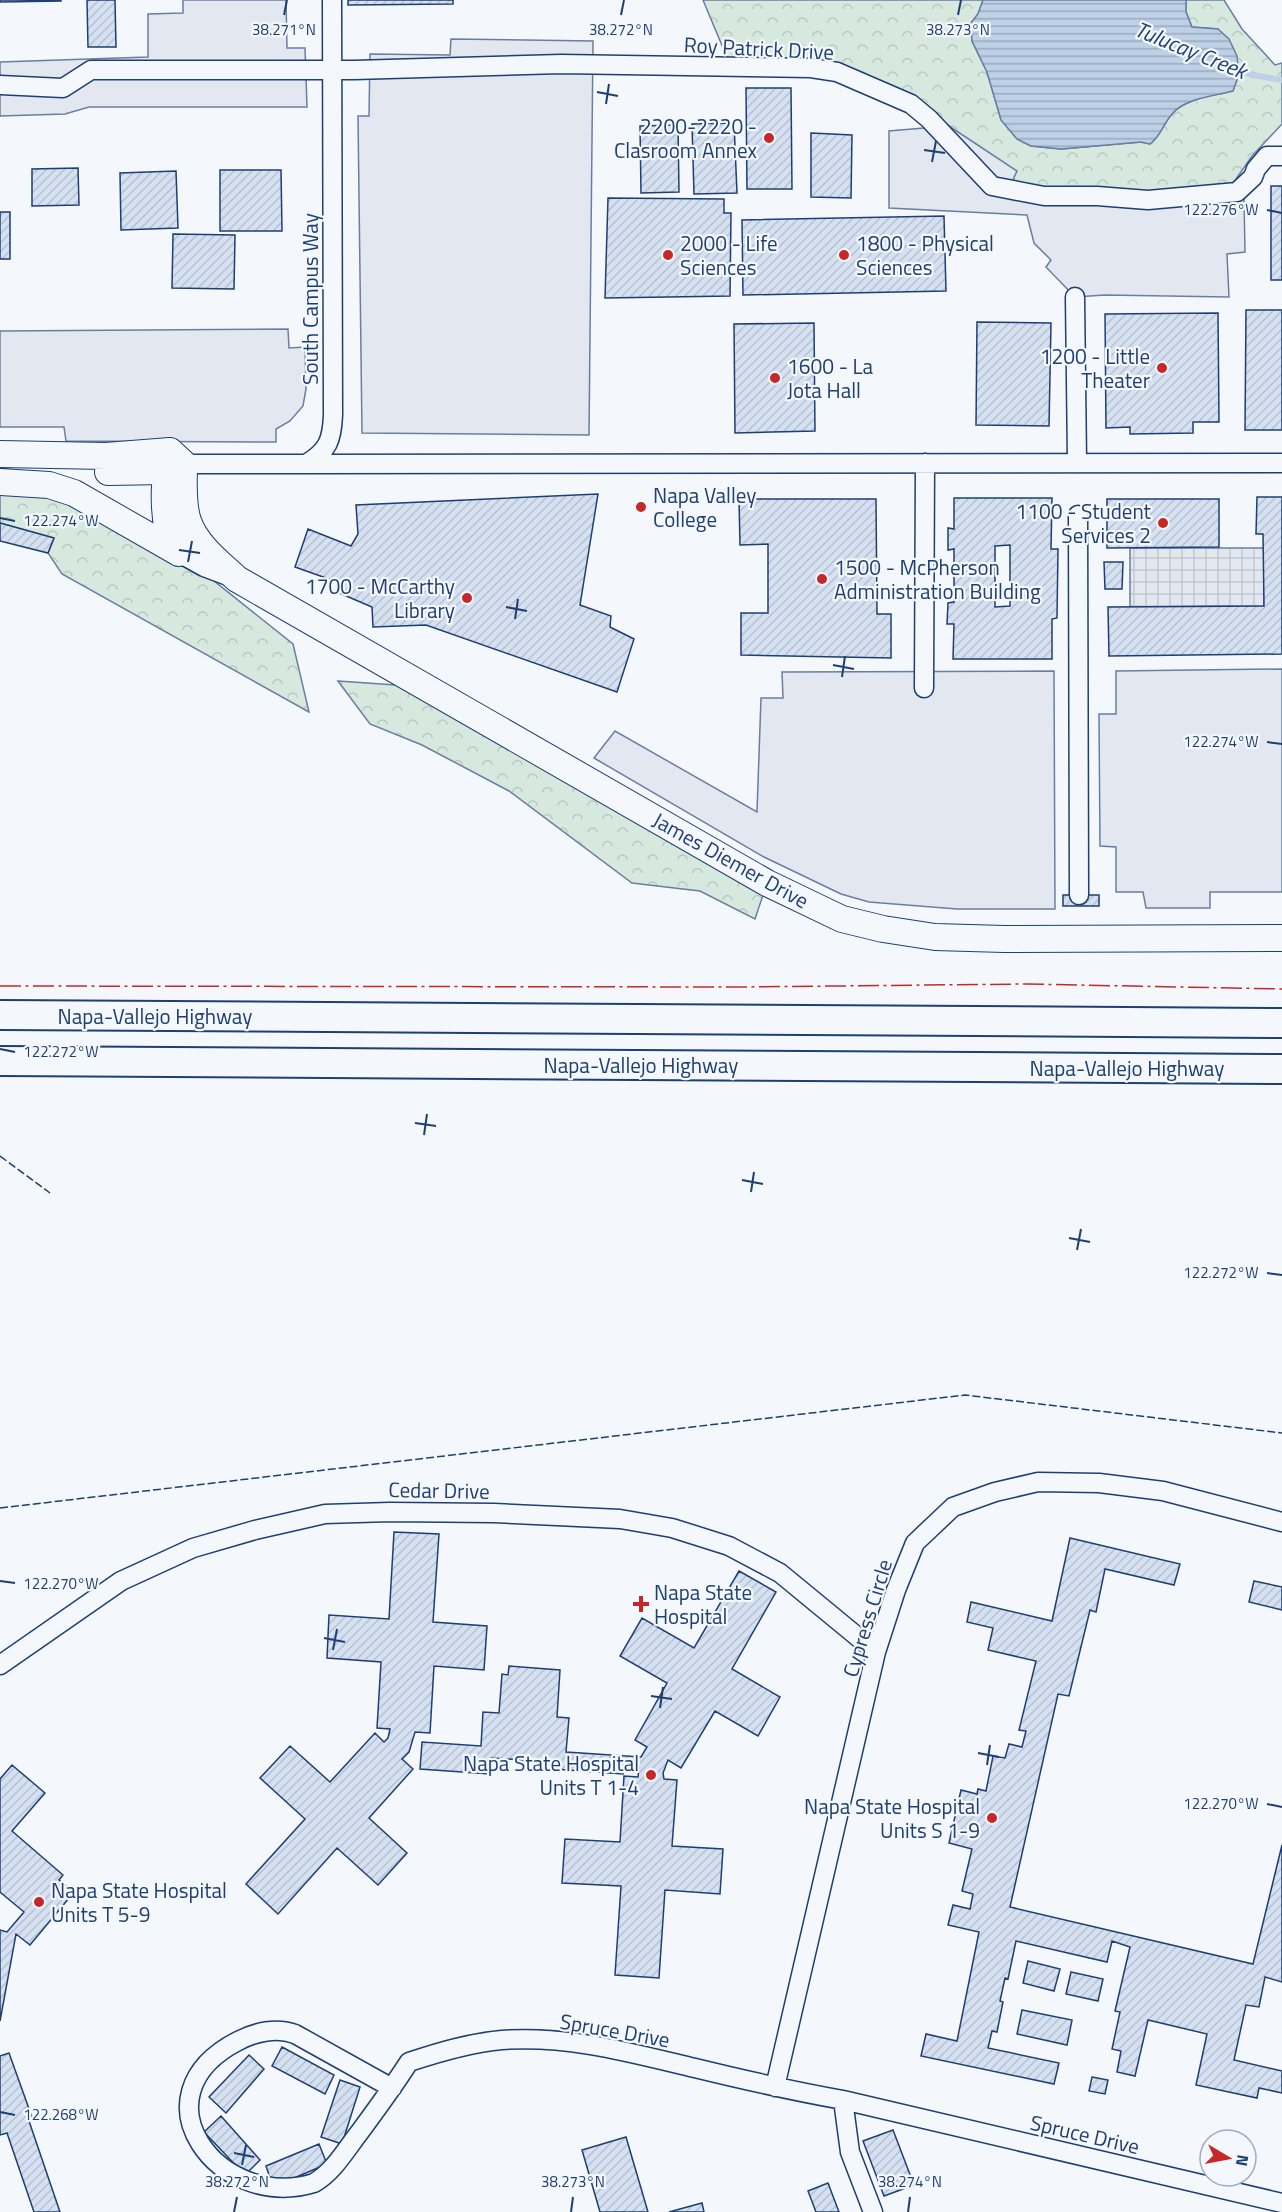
<svg xmlns="http://www.w3.org/2000/svg" width="1282" height="2212" font-family="'Titillium Web',sans-serif">
<defs>
<pattern id="forest-crowns" width="20" height="18" patternUnits="userSpaceOnUse" patternTransform="scale(1.5)"><rect width="20" height="18" fill="#d7e8df"/><path d="M2 6a3 3 0 1 1 6 0M12 15a3 3 0 1 1 6 0" fill="none" stroke="#b8c8c3"/></pattern>
<pattern id="plaza-grid" width="8" height="8" patternUnits="userSpaceOnUse" patternTransform="scale(1.5)"><rect width="8" height="8" fill="#e3e8f0"/><path d="M0 4h8M4 0v8" fill="none" stroke="#c2c8d1"/></pattern>
<pattern id="water-rules" width="6" height="5" patternUnits="userSpaceOnUse" patternTransform="scale(1.5)"><rect width="6" height="5" fill="#bed0e5"/><path d="M0 2.5h6" fill="none" stroke="#9aaabe"/></pattern>
<pattern id="building-hatch" width="6" height="6" patternUnits="userSpaceOnUse" patternTransform="scale(1.5)"><rect width="6" height="6" fill="#d5e0f0"/><path d="M-1 1l2-2M0 6l6-6M5 7l2-2" fill="none" stroke="#b6c1d1"/></pattern>
</defs>
<rect width="100%" height="100%" fill="#f4f7fb"/>
<!-- forest -->
<path fill="url(#forest-crowns)" stroke="#687fa3" stroke-width="1.5" d="M703 0H983L978 14 971 23 972 41 987 72 1001 120 1017 139 1031 146 1061 149 1141 142 1150 144C1161 136 1163 124 1172 114 1185 98 1214 96 1233 91L1239 74 1218 29 1192 27 1186 12V0H1224L1242 29 1275 65 1282 63V124L1252 156 1234 182 1204 195 992 186 929 119 862 81 731 67Z
M0 482 49 485 179 553 293 644 309 712 62 574 48 553 54 538 0 523Z
M338 681 425 687 767 883 755 919 700 891 632 883 509 791 422 745 370 724Z"/>
<!-- parking -->
<path fill="#e3e8f0" stroke="#687fa3" stroke-width="1.5" d="M183 0H286L287 48H305L307 107H89L65 114 0 116V62L148 57V14L183 13Z
M451 39 593 41 589 435 362 433 358 116H369L370 54 450 55Z
M943 122 1017 171 1012 182 1119 204 1244 199 1245 252 1227 254 1229 297 1105 295 1075 297 1046 267 1051 260 1034 243 1027 215 889 208V131L924 128Z
M288 329 289 348 305 347 306 389 303 406 290 421 276 429V442L66 441 64 427H0V331Z
M1282 669V892H1210V908H1146L1143 892H1116V847L1100 846 1099 714H1116V671Z
M1054 671 1055 909H957L869 902 841 894 764 857 594 758 615 731 757 812 761 698H783L782 672Z"/>
<!-- plaza -->
<path fill="url(#plaza-grid)" stroke="#687fa3" stroke-width="1.5" d="M1130 548H1264V606L1130 607Z"/>
<!-- water -->
<path fill="url(#water-rules)" stroke="#687fa3" stroke-width="1.5" d="M983 0H1186V12L1192 27 1218 29 1229 39 1237 56 1239 74 1233 91C1214 96 1185 98 1172 114 1163 124 1161 136 1150 144L1141 142 1061 149 1031 146 1017 139 1001 120 987 72 972 41 971 23 978 14Z"/>
<g fill="none" stroke-linecap="round" stroke-linejoin="round">
<!-- stream -->
<path stroke="#bed0e5" stroke-width="6" d="M1234 67 1252 75 1282 80"/>
</g>
<!-- building -->
<path fill="url(#building-hatch)" stroke="#1d3f73" stroke-width="1.5" fill-rule="evenodd" d="M0 0H61V1L0 2Z
M87 0H115L116 47H88Z
M348 0H453V4L348 5Z
M746 88H791L792 189H747Z
M734 123 737 193 694 194 692 124Z
M678 125 679 192 641 193 640 126Z
M811 133 852 135 851 198 811 197Z
M78 168 79 205 32 206V169Z
M220 170H281L282 231H220Z
M176 171 178 228 121 230 120 173Z
M1271 186H1282V280H1271Z
M608 198 724 199V213H731L730 296 605 298Z
M0 212H10V259H0Z
M944 216 946 291 743 295 742 220Z
M173 234 235 235 234 289 172 288Z
M1246 310H1282V430H1245Z
M1218 313 1219 422H1193V433L1130 434V427L1106 428 1105 314Z
M977 322 1051 323 1049 426 976 425Z
M814 323 815 431 735 433 734 324Z
M598 494 580 605 611 616 610 627 634 639 617 692 426 625 373 627 372 607 337 592 340 583 295 567 308 529 351 546 358 534 356 505Z
M1257 497H1282V654L1109 656 1108 607 1264 606 1263 534H1256Z
M954 498H1052L1051 549H1058L1057 618 1052 619V659H953L954 624H947L948 603 954 602V549L948 550V528L954 529ZM1010 545V606L995 607V546Z
M739 499H876L877 614H891V658L741 655V613H768V544L740 545Z
M1107 499H1219V547L1107 548Z
M0 523 54 538 48 553 0 541Z
M1104 562H1123L1122 589H1105Z
M1063 895H1099V906H1063Z
M394 1532 439 1534 433 1622 487 1626 484 1670 434 1666 430 1733 415 1732 409 1752 402 1759 413 1769 369 1818 407 1853 378 1885 337 1848 278 1914 246 1884 305 1819 260 1778 290 1746 330 1782 375 1733 384 1742 388 1738 390 1729 377 1728 381 1662 327 1658 329 1615 389 1619Z
M1070 1538 1180 1564 1174 1585 1105 1569 1096 1612 1090 1610 1069 1696 1058 1694 1010 1907 1253 1964 1282 1845V1982L1265 1977 1259 2007 1246 2005 1234 2060 1282 2071V2093L1259 2088 1257 2098 1196 2085 1207 2034 1148 2020 1135 2076 1117 2072 1121 2051 1112 2049 1120 2012 1115 2011 1130 1947 1112 1941 1107 1962 1016 1941 1008 1979 1005 1978 1000 2001 1003 2002 997 2032 992 2031 988 2048 1059 2063 1054 2084 921 2056 926 2034 957 2041 979 1932 948 1925 953 1905 970 1909 973 1894 962 1891 972 1849 949 1843 961 1790 977 1794 978 1789 986 1791 993 1756 1005 1758 1009 1744 1022 1747 1026 1731 1019 1730 1036 1661 988 1650 993 1628 967 1622 971 1602 1052 1621Z
M739 1571 776 1592 732 1669 780 1697 758 1736 715 1711 681 1768 668 1760 663 1773 664 1779 677 1780 672 1846 723 1849 720 1894 665 1890 659 1978 615 1975 621 1886 562 1883 565 1839 620 1842 624 1776 638 1777 639 1767 624 1766 623 1774 554 1769V1762L491 1758 490 1774 420 1769 422 1742 481 1746 483 1712 499 1713 502 1674 508 1675 509 1666 560 1670 557 1717 569 1718 566 1752 641 1757 647 1747 635 1740 667 1683 620 1656 642 1618 694 1648Z
M1254 1581 1282 1587V1610L1249 1602Z
M12 1765 45 1793 12 1831 63 1875 59 1880 74 1892 30 1945 16 1934 0 2021V1930L7 1932 24 1912 0 1892V1779Z
M1028 1961 1060 1969 1054 1991 1023 1983Z
M1071 1972 1103 1979 1098 2001 1066 1994Z
M1022 2010 1072 2020 1067 2045 1017 2034Z
M282 2047 334 2075 325 2094 272 2066Z
M9 2053 33 2120 29 2121 60 2212H34L7 2133 0 2135V2056Z
M249 2055 264 2069 226 2113 209 2097Z
M1092 2077 1108 2080 1105 2094 1089 2091Z
M340 2080 360 2087 342 2144 321 2137Z
M221 2116 260 2160 245 2175 204 2132Z
M893 2130 914 2185 884 2196 863 2141Z
M626 2137 648 2212H600L582 2150Z
M319 2144 327 2164 273 2187 266 2166Z
M828 2183 839 2212H816L808 2191Z
M702 2203 704 2212H669Z"/>
<g fill="none" stroke-linecap="round" stroke-linejoin="round">
<defs>
<path id="street" d="M0 85 63 88 91 70H354L561 64 811 68 837 72 911 104 929 119 992 186 1044 196H1097L1148 200 1237 192 1253 177 1256 169 1267 156H1282
M1075 297 1077 462
M184 464H306C328 451 332 440 333 415L332 0
M306 464 1282 463
M1078 515 1079 895
M179 553 204 567 228 576
M924 688 925 463
M0 1665 121 1581 193 1548 255 1530 325 1514 390 1512 494 1513 620 1519 672 1528 729 1546 780 1573 876 1652
M775 2087 876 1652 896 1590 915 1543 953 1507 995 1492 1038 1482 1099 1483 1163 1491 1282 1522
M392 2088 295 2034C277 2027 255 2032 238 2041 131 2096 219 2212 314 2183 334 2171 345 2151 359 2133 376 2110 393 2087 409 2062 439 2052 469 2043 502 2040 568 2035 632 2053 695 2068 744 2080 793 2091 843 2100L1282 2203
M843 2100 850 2152 873 2212"/>
<path id="secondary" d="M0 454 106 456 170 451 184 464C184 482 182 504 188 521 196 545 220 563 237 579L767 883 842 919 883 929 935 937 1004 939 1282 938
M169 454C164 477 163 508 168 531 169 539 175 546 179 553
M108 472 165 471 184 464
M0 482 49 485 74 493 179 553"/>
<path id="primary" d="M0 1015 1282 1023
M0 1061 1282 1069"/>
</defs>
<!-- street casing -->
<use href="#street" stroke="#1d3f73" stroke-width="21"/>
<!-- secondary casing -->
<use href="#secondary" stroke="#1d3f73" stroke-width="28"/>
<!-- primary casing -->
<use href="#primary" stroke="#1d3f73" stroke-width="32"/>
<!-- street -->
<use href="#street" stroke="#f4f7fb" stroke-width="18"/>
<!-- secondary -->
<use href="#secondary" stroke="#f4f7fb" stroke-width="26"/>
<!-- primary -->
<use href="#primary" stroke="#f4f7fb" stroke-width="28"/>
<!-- fence -->
<path stroke="#1d3f73" stroke-width="1.5" stroke-dasharray="8 3" stroke-linecap="butt" d="M0 1156 50 1193
M0 1508 965 1395 1282 1433"/>
<!-- power -->
<path stroke="#c62828" stroke-width="1.5" stroke-dasharray="21 4.5 3 4.5" stroke-linecap="butt" d="M0 986 741 987 1026 984 1282 989"/>
</g>
<!-- ticks -->
<path fill="none" stroke="#1d3f73" stroke-width="2" d="M284 15 287 0M621 15 624 0M958 15 961 0M597 92 618 96M606 104 609 84M924 150 945 153M932 162 936 141M1267 210 1282 213M0 518 15 521M179 550 200 553M188 562 192 541M506 607 527 611M515 619 518 599M833 665 854 669M842 677 845 656M1267 742 1282 744M0 1049 15 1052M415 1123 436 1126M424 1135 427 1114M742 1180 763 1184M751 1192 754 1172M1069 1238 1090 1242M1077 1250 1081 1229M1267 1273 1282 1275M0 1581 15 1583M324 1638 345 1642M333 1650 337 1629M651 1696 672 1699M660 1708 663 1687M978 1753 999 1757M987 1765 990 1745M1267 1804 1282 1807M0 2112 15 2115M234 2153 254 2157M242 2165 246 2145M234 2212 237 2197M571 2212 573 2197M908 2212 910 2197"/>
<!-- markers -->
<g fill="#c62828" stroke="#f4f7fb" stroke-width="2">
<circle cx="769" cy="138" r="6"/>
<circle cx="668" cy="255" r="6"/>
<circle cx="844" cy="255" r="6"/>
<circle cx="1162" cy="368" r="6"/>
<circle cx="775" cy="378" r="6"/>
<circle cx="641" cy="507" r="6"/>
<circle cx="1163" cy="523" r="6"/>
<circle cx="822" cy="579" r="6"/>
<circle cx="467" cy="598" r="6"/>
<path d="M638 1595h6v6h6v6h-6v6h-6v-6h-6v-6h6z"/>
<circle cx="651" cy="1775" r="6"/>
<circle cx="992" cy="1818" r="6"/>
<circle cx="39" cy="1902" r="6"/>
</g>
<g text-anchor="middle" dominant-baseline="central" stroke-width="4.5" stroke-linejoin="round" paint-order="stroke">
<!-- street labels -->
<g font-size="21" fill="#1d3f73" stroke="#f4f7fb">
<text transform="translate(759 48) rotate(3)">Roy Patrick Drive</text>
<text transform="translate(310 299) rotate(-90)">South Campus Way</text>
<text transform="translate(731 860) rotate(29)">James Diemer Drive</text>
<text x="155" y="1016">Napa-Vallejo Highway</text>
<text x="641" y="1065">Napa-Vallejo Highway</text>
<text x="1127" y="1068">Napa-Vallejo Highway</text>
<text transform="translate(439 1490) rotate(1)">Cedar Drive</text>
<text transform="translate(867 1618) rotate(-73)">Cypress Circle</text>
<text transform="translate(615 2030) rotate(10)">Spruce Drive</text>
<text transform="translate(1085 2134) rotate(13)">Spruce Drive</text>
</g>
<!-- poi labels -->
<g font-size="21" fill="#1d3f73" stroke="#f4f7fb" text-anchor="start">
<text x="757" y="126" text-anchor="end">2200-2220 -<tspan x="757" dy="24">Clasroom Annex</tspan></text>
<text x="680" y="243">2000 - Life<tspan x="680" dy="24">Sciences</tspan></text>
<text x="856" y="243">1800 - Physical<tspan x="856" dy="24">Sciences</tspan></text>
<text x="1150" y="356" text-anchor="end">1200 - Little<tspan x="1150" dy="24">Theater</tspan></text>
<text x="787" y="366">1600 - La<tspan x="787" dy="24">Jota Hall</tspan></text>
<text x="653" y="495">Napa Valley<tspan x="653" dy="24">College</tspan></text>
<text x="1151" y="511" text-anchor="end">1100 - Student<tspan x="1151" dy="24">Services 2</tspan></text>
<text x="834" y="567">1500 - McPherson<tspan x="834" dy="24">Administration Building</tspan></text>
<text x="455" y="586" text-anchor="end">1700 - McCarthy<tspan x="455" dy="24">Library</tspan></text>
<text x="654" y="1592">Napa State<tspan x="654" dy="24">Hospital</tspan></text>
<text x="639" y="1763" text-anchor="end">Napa State Hospital<tspan x="639" dy="24">Units T 1-4</tspan></text>
<text x="980" y="1806" text-anchor="end">Napa State Hospital<tspan x="980" dy="24">Units S 1-9</tspan></text>
<text x="51" y="1890">Napa State Hospital<tspan x="51" dy="24">Units T 5-9</tspan></text>
</g>
<!-- water labels -->
<g font-size="22" font-style="italic" fill="#1d3f73" stroke="#f4f7fb">
<text transform="translate(1191 50) rotate(22)">Tulucay Creek</text>
</g>
</g>
<g font-size="15" text-anchor="middle" fill="#1d3f73" stroke="#f4f7fb" stroke-width="4.5" stroke-linejoin="round" paint-order="stroke">
<text x="621" y="35">38.272°N</text>
<text x="958" y="35">38.273°N</text>
<text x="284" y="35">38.271°N</text>
<text x="1221" y="215">122.276°W</text>
<text x="61" y="526">122.274°W</text>
<text x="1221" y="747">122.274°W</text>
<text x="61" y="1057">122.272°W</text>
<text x="1221" y="1278">122.272°W</text>
<text x="61" y="1589">122.270°W</text>
<text x="1221" y="1809">122.270°W</text>
<text x="61" y="2120">122.268°W</text>
<text x="237" y="2187">38.272°N</text>
<text x="573" y="2187">38.273°N</text>
<text x="910" y="2187">38.274°N</text>
</g>
<!-- north arrow -->
<g transform="translate(1228 2158) rotate(100)"><circle r="28" fill="#f4f7fb" stroke="#9eadc5" stroke-width="1.5"/>
<path d="M0-4.5L10 22L0 15L-10 22Z" fill="#c62828"/>
<text y="-9" font-size="16" font-weight="bold" text-anchor="middle" fill="#1d3f73">N</text>
</g>
</svg>
